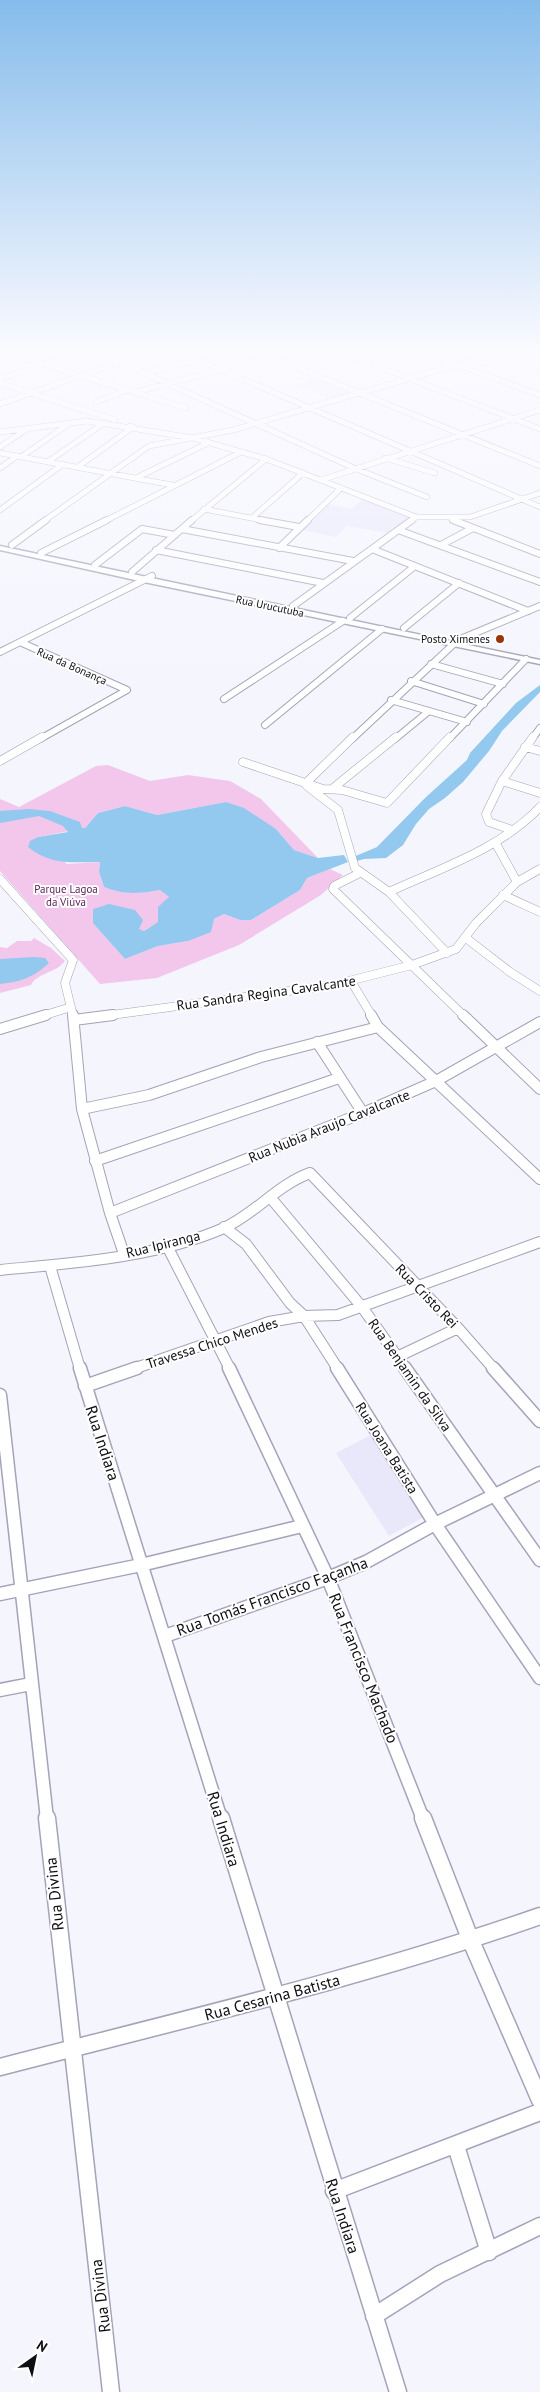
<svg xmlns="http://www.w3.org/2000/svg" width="540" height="2392" font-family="'PT Sans',sans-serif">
<rect width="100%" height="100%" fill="#f5f5fe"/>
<!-- built -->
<path fill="#e9e8fb" d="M317 378 352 393 331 399 295 384Z
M363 499 411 517 387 533 347 526 336 537 302 530 328 504 352 509Z
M373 1434 428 1515 389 1536 336 1453Z"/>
<!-- green -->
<path fill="#f3c7ec" d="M108 765 150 781 188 775 230 781 261 799 318 858 294 850 276 829 226 802 157 815 125 806 98 813 85 828 38 837 67 864 100 862 99 872 104 887C123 895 140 894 160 890L169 897 158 922 144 931 94 923 125 959 158 946 188 941 214 919 224 914 240 920H251L300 890 307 878 330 869 343 875 321 895 239 945 157 978 100 984 0 871V799L19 807 96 766Z
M34 938 51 948 65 961C56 973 37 973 31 985L0 993V947L7 948 17 941H31Z"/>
<!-- water -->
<path fill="#93c8ef" d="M540 685V692L502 731 489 751 463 782 445 798 429 809 416 824 403 845 386 858 364 859 353 862 351 858 377 847 425 798 467 760 470 753 516 703Z
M226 802 244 808 276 829 294 850 318 858 344 855 348 862 307 878 300 890 251 920H240L224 914 214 919 211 932 188 941 158 946 125 959 93 923V909L109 904 135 910 143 920 139 929 144 931 158 922V907L169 897 160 890C140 894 123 895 104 887L99 872 100 862C72 862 52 866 28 847L30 841 38 837 68 832 63 826 39 816 0 823V811L29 809 50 811 80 822 82 828H85L98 813 125 806 157 815Z
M34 957 45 958 49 963C34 977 21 982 0 984V959Z"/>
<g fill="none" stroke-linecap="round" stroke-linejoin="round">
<defs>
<path id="minor-far5" d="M91 349 354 468 427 497
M173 349 540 507
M251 349 540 466
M333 349 540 429
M414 349 540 395
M0 351 186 408
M503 351 540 364
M43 364 71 354
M145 373 197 360
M0 379 27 370
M0 383 115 420
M136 392 299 349
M96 402 127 390
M0 404 120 362
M0 432 87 421 193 438 266 459 416 517H470L540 493
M0 447 27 429
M0 453 172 485
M21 457 67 425
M385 458 435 473
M49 461 104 423
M79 466 133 427 130 426
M0 468 17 456
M138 477 208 443
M321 480 540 410
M204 509 266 521
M0 510 63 464
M252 518 303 473
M452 519 457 521
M44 521 149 446 233 430 510 349
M105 521 241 452
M191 521 266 459
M307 521 341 488
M411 521 416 517"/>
<path id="minor-far4" d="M260 520 299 527
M453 520 540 554
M182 529 353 561
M398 530 540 582
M12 545 46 520
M441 545 473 528
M279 548 308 520
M372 549 528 611
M156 550 323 583
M41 553 107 520
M95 565 142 529 175 535
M132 572 192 520
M293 606 412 520
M350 618 415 566
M404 628 459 583
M0 652 20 642
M431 664 503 684
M411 681 484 704
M224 699 343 621
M391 700 467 722
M265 725 382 629
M40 739 127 690 20 642 152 576
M352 739 458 640 540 606
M395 739 429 711
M449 739 526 659
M532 739 540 728"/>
<path id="minor-far3" d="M525 747 540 751
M0 761 42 737
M243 762 323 789 342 790 387 803 450 737
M502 781 540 793
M307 782 353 737
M307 786 338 810 355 868 389 892 447 953
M332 789 396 737
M512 830 489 822 486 814 502 781 533 737
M495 842 517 882
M360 873 334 886 333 889 464 1016
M0 879 73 960 65 983 73 1016
M389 892C441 868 500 849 540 807
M503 895 540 912
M466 938 510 972 540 991
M351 981 372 1016
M42 1016 71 1007
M104 1016 333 985 412 965 456 949 476 923 517 882 540 869"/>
<path id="minor-far2" d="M73 1015 82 1109 110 1213 124 1254
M371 1015 378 1027 540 1179
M463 1015 540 1089
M74 1020 113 1015
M0 1029 46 1015
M317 1042 363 1113
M82 1109 149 1095 261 1057 378 1027
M95 1161 339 1078
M270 1197 362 1307 406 1369
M110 1213 363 1113 436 1081 540 1022
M224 1227 246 1244 290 1303 304 1316 338 1369
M167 1246 230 1369
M50 1266 80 1369
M0 1270C74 1263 155 1258 224 1228 255 1214 277 1185 310 1173L458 1328 494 1369
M397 1357 458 1328
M133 1369 269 1322 304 1316 338 1315 540 1242"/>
<path id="minor-far1" d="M80 1368 221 1819
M229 1368 328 1578 423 1819
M337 1368 435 1524 540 1678
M405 1368 540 1560
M493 1368 540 1421
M85 1386 137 1368
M0 1395 47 1819
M0 1594 141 1565 302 1526
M165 1636 328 1578 366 1562 435 1524 540 1473
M0 1690 31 1684"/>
<path id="minor" d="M47 1818 111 2392
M221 1818 398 2392
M423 1818 471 1941 540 2100
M0 2067C181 2020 363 1978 540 1916
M456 2146 489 2252
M334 2191 540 2112
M374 2316 440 2274 540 2226"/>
<path id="tertiary" d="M0 546 540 660V664L144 582 0 550Z"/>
</defs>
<!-- minor-far5 casing -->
<use href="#minor-far5" stroke="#a3a3b9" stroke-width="6"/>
<!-- minor-far4 casing -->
<use href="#minor-far4" stroke="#a3a3b9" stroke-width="8"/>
<!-- minor-far3 casing -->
<use href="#minor-far3" stroke="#a3a3b9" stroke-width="9"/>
<!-- minor-far2 casing -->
<use href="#minor-far2" stroke="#a3a3b9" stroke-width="12"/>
<!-- minor-far1 casing -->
<use href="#minor-far1" stroke="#a3a3b9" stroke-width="15"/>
<!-- minor casing -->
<use href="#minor" stroke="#a3a3b9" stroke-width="19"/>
<!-- tertiary casing -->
<use href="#tertiary" stroke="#a3a3b9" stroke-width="3"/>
<!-- minor-far5 -->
<use href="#minor-far5" stroke="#fff" stroke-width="5"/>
<!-- minor-far4 -->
<use href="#minor-far4" stroke="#fff" stroke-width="6"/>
<!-- minor-far3 -->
<use href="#minor-far3" stroke="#fff" stroke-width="8"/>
<!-- minor-far2 -->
<use href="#minor-far2" stroke="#fff" stroke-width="10"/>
<!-- minor-far1 -->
<use href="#minor-far1" stroke="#fff" stroke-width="12"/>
<!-- minor -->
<use href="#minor" stroke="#fff" stroke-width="16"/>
<!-- tertiary -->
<use href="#tertiary" fill="#fff" fill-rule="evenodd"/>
</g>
<!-- sky -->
<linearGradient id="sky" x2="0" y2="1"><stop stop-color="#86bceb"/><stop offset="0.51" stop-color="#fafaff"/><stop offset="1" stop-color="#fafaff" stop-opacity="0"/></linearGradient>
<rect width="540" height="684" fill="url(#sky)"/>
<!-- markers -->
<circle fill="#9a350b" stroke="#fff" stroke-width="2" cx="500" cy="639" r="5"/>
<g text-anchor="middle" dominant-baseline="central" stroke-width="4" stroke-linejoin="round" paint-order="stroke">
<!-- far-street labels -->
<g font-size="11" fill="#0e0e15" stroke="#fff">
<text transform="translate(270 606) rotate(12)">Rua Urucutuba</text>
<text transform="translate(72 666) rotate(24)">Rua da Bonança</text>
</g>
<!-- far-poi labels -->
<g font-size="11" fill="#0e0e15" stroke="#fff" text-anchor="end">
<text x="490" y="639">Posto Ximenes</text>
</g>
<!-- far-park labels -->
<g font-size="11" fill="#561d51" stroke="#fff">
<text x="66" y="889">Parque Lagoa<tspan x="66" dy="13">da Viúva</tspan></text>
</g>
<!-- street labels -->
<g font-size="14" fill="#0e0e15" stroke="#fff">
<text transform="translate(266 993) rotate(-8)">Rua Sandra Regina Cavalcante</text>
<text transform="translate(329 1126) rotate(-22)">Rua Nubia Araujo Cavalcante</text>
<text transform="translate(163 1244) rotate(-14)">Rua Ipiranga</text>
<text transform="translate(427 1296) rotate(46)">Rua Cristo Rei</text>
<text transform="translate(212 1343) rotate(-18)">Travessa Chico Mendes</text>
<text transform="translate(410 1375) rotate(55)">Rua Benjamin da Silva</text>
<text transform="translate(387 1448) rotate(58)">Rua Joana Batista</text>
</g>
<!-- near-street labels -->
<g font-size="16" fill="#0e0e15" stroke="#fff">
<text transform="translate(103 1443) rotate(72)">Rua Indiara</text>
<text transform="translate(272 1596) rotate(-20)">Rua Tomás Francisco Façanha</text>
<text transform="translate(364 1668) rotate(68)">Rua Francisco Machado</text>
<text transform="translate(224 1829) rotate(73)">Rua Indiara</text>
<text transform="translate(54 1894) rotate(-96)">Rua Divina</text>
<text transform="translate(272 1997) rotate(-15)">Rua Cesarina Batista</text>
<text transform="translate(343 2216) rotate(72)">Rua Indiara</text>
<text transform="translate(100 2296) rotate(-97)">Rua Divina</text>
</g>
</g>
<!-- north arrow -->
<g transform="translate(35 2357) rotate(33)" stroke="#ffffff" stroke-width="4" paint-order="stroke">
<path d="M0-4L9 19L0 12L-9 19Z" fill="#0e0e15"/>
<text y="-8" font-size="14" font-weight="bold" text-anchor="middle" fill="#0e0e15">N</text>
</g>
</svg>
